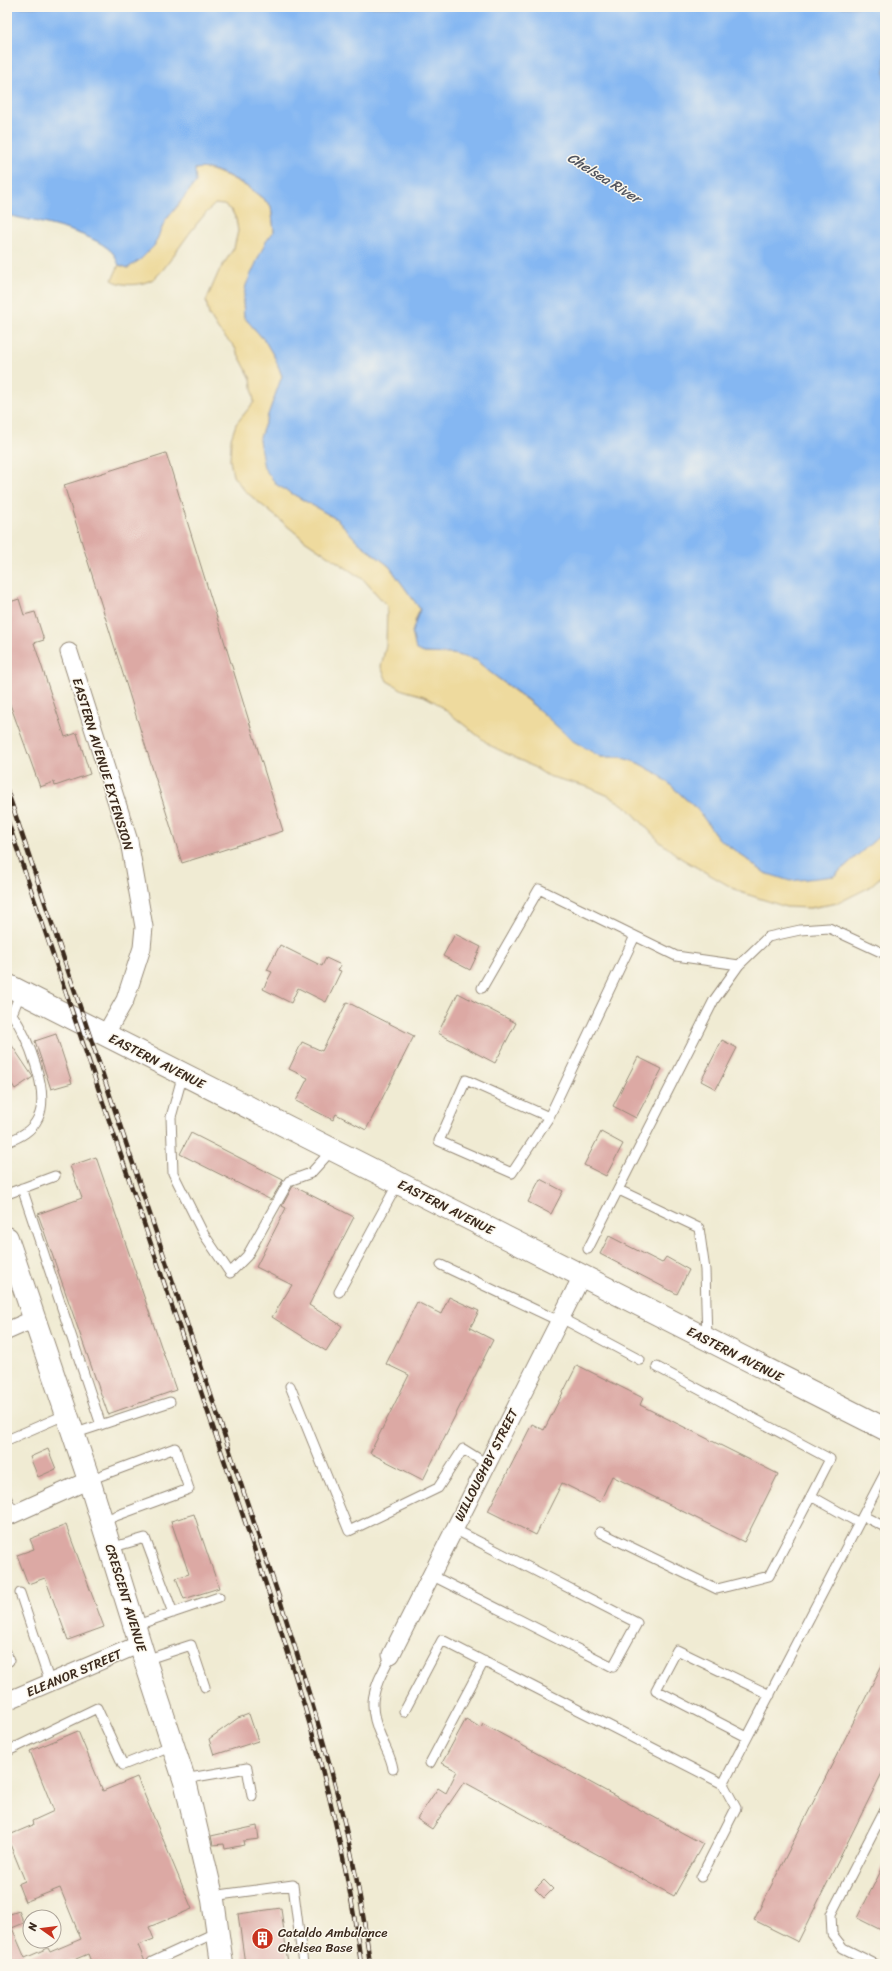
<svg xmlns="http://www.w3.org/2000/svg" width="892" height="1971" font-family="Sriracha,sans-serif">
<rect width="100%" height="100%" fill="#fbf7ec"/>
<filter id="ink" filterUnits="userSpaceOnUse"><feTurbulence type="fractalNoise" baseFrequency=".025" numOctaves="2"/><feDisplacementMap in="SourceGraphic" scale="8" xChannelSelector="R" yChannelSelector="G"/><feConvolveMatrix kernelMatrix="1 2 1 2 8 2 1 2 1" color-interpolation-filters="sRGB"/></filter>
<filter id="wash" filterUnits="userSpaceOnUse"><feTurbulence type="fractalNoise" baseFrequency=".012" numOctaves="4" result="noise"/><feDisplacementMap in="SourceGraphic" scale="16" xChannelSelector="R" yChannelSelector="G"/><feGaussianBlur stdDeviation="0.9" result="paint"/><feColorMatrix in="noise" values="0 0 0 0 0 0 0 0 0 0 0 0 0 0 0 0 0 1.4 0 .05"/><feComposite in="paint" operator="in"/></filter>
<g filter="url(#wash)">
<rect width="100%" height="100%" fill="#f0ebd3"/>
<!-- sand -->
<path fill="#eeda9e" stroke="#94825e" d="M202 168C228 173 252 188 271 206L274 231 265 243 243 301 244 317 265 341 275 358 282 376 259 440 277 485 338 520 358 542 389 566 420 609 415 621 424 653 453 654 476 660 491 673 601 757H621L638 763 658 774 698 810 718 838 765 873 812 878 834 876 885 831V873L868 888 838 903 810 908 786 907 740 892 682 859 660 842 628 808 609 796 588 787 548 776 532 766 491 746 435 702 424 696 403 690 387 681 381 667 386 645 387 606 364 580 303 539 245 491 233 476 230 460 231 439 236 424 254 402 251 379 234 346 219 331 209 315 206 301 219 271 234 248 238 231 236 219 232 211 224 205 215 204C202 216 191 231 181 245 173 255 166 268 156 277 144 286 124 287 112 280L119 265 128 268 154 246 165 221 180 204 195 169Z"/>
<!-- water -->
<path fill="#85b7f2" stroke="#607088" d="M7 7H885V831L834 876 790 881 765 873 718 838 698 810 658 774 638 763 621 757H601L573 741 529 701 491 673 476 660 453 654 424 653 416 650 412 632 420 609 389 566 358 542 338 520 277 485 264 468 259 440 282 376 275 358 265 341 244 317 243 301 246 285 265 243 274 231 271 206C255 190 218 164 195 169L196 182 165 221 154 246 141 259 128 268 119 265C117 261 115 255 112 252 91 231 36 222 7 215Z"/>
<g id="blocks">
<!-- building -->
<path fill="#dca9a4" d="M166 453 283 831 182 863 64 485Z
M19 599 24 615 35 612 44 640 34 643 65 737 77 733 90 774 55 786 54 782 40 787 7 696V603Z
M455 934 481 947 470 970 443 956Z
M280 945 322 966 326 958 341 965 338 970 341 971 326 1002 298 988 291 1003 263 989 272 972 267 970Z
M458 993 516 1023 495 1063 438 1033Z
M347 1002 414 1036 366 1130 336 1114 333 1120 296 1101 308 1078 289 1069 302 1042 322 1051Z
M56 1034 72 1083 51 1089 35 1041Z
M7 1038 33 1077 15 1089 7 1076Z
M722 1040 737 1048 716 1089 701 1081Z
M638 1057 662 1069 636 1118 613 1106Z
M601 1132 623 1144 606 1176 584 1165Z
M191 1133 283 1180 271 1200 180 1154Z
M96 1157 176 1390 108 1414 38 1214 82 1198 70 1166Z
M540 1179 563 1191 551 1214 528 1202Z
M293 1186 354 1217 309 1305 342 1326 326 1351 272 1317 292 1285 256 1267 286 1208 282 1206Z
M609 1236 662 1263 666 1257 689 1270 677 1294 600 1254Z
M449 1297 479 1311 470 1328 493 1340 423 1480 370 1453 409 1375 386 1364 417 1302 441 1314Z
M577 1365 643 1398 640 1405 778 1474 744 1542 612 1476 600 1502 562 1483 536 1535 488 1511 532 1424 544 1430Z
M48 1449 56 1469 38 1477 30 1457Z
M194 1514 219 1588 184 1599 176 1578 189 1574 171 1521Z
M66 1525 104 1627 68 1640 45 1578 28 1584 17 1555 34 1549 30 1539Z
M885 1659V1767L798 1942 754 1920Z
M249 1714 258 1741 214 1755 209 1739 238 1718Z
M466 1719 481 1728 483 1724 703 1844 674 1896 464 1782 432 1829 417 1819 438 1788 446 1793 457 1771 442 1763Z
M78 1731 103 1791 137 1777 192 1909 149 1927 154 1939 138 1945 146 1964H92L88 1954 64 1964H7V1915L19 1911 24 1923 12 1928 25 1958 48 1948 50 1952 81 1939 60 1888 25 1902 18 1884 25 1881 7 1837V1836L33 1825 32 1821 54 1811 30 1751Z
M257 1826 259 1839 243 1841 244 1845 225 1849 224 1844 213 1845 211 1836Z
M885 1863V1932L857 1918Z
M544 1880 553 1889 544 1898 535 1889Z
M281 1908 288 1964H245L238 1914Z"/>
</g>
</g>
<g filter="url(#ink)">
<use href="#blocks" fill-opacity="0" stroke="#968a78" stroke-width="1"/>
<g fill="none" stroke-linecap="round" stroke-linejoin="round">
<defs>
<path id="lane" d="M482 988 539 889 676 956 739 965
M183 1074 171 1117 173 1173 203 1233 230 1273 247 1256 289 1181 311 1173 332 1150
M549 1117 512 1173 439 1141 466 1080 549 1117 635 936
M7 1142C20 1137 32 1131 38 1118 51 1092 27 1036 12 1014L21 992
M22 1188 101 1425
M619 1190 699 1228 705 1270 707 1339
M7 1194 55 1176
M588 1249 714 1000 739 965 768 937 800 930 829 928 885 954
M441 1265 559 1321
M339 1292 398 1183
M561 1318 640 1360
M657 1367 830 1459 811 1496 859 1523
M290 1386 349 1531 438 1488 463 1449 487 1464
M73 1434 170 1402
M7 1440 67 1414
M89 1480 175 1448 189 1489 102 1521
M7 1499 14 1513
M863 1516 885 1527
M600 1532 717 1589 769 1576 811 1496
M110 1548 145 1538 173 1613
M431 1575 613 1667 637 1623 454 1529
M20 1593 50 1683
M134 1626 219 1597
M7 1654 9 1661
M391 1655C375 1687 365 1701 381 1737 385 1748 391 1756 393 1769
M145 1660 191 1645 205 1687
M404 1712 442 1640 723 1784 885 1473
M747 1737 656 1690 677 1650 770 1695
M8 1751 97 1708 123 1765 173 1745
M430 1763 484 1661
M184 1779 247 1768 252 1796
M701 1877 736 1808 723 1784
M212 1896 293 1885 303 1964
M152 1962 217 1932
M875 1964 843 1948 832 1934 831 1914 885 1809"/>
<path id="street" d="M69 652 129 841 144 927 142 948 125 1000 105 1035
M7 1331 34 1319
M7 1517 89 1480
M391 1655 582 1276
M7 1701 140 1644"/>
<path id="secondary" d="M7 985 885 1429
M7 1238 89 1480 145 1660 186 1785 213 1900 222 1964"/>
</defs>
<!-- lane casing -->
<use href="#lane" stroke="#968a78" stroke-width="11"/>
<!-- street casing -->
<use href="#street" stroke="#968a78" stroke-width="19"/>
<!-- secondary casing -->
<use href="#secondary" stroke="#968a78" stroke-width="24"/>
<!-- lane -->
<use href="#lane" stroke="#fff" stroke-width="9"/>
<!-- street -->
<use href="#street" stroke="#fff" stroke-width="17"/>
<!-- secondary -->
<use href="#secondary" stroke="#fff" stroke-width="22"/>
<defs>
<path id="rail" d="M7 790 280 1600C318 1719 355 1839 370 1964
M7 819C76 1024 146 1230 216 1436 273 1605 339 1786 361 1964"/>
</defs>
<!-- rail casing -->
<use href="#rail" stroke="#3b2a1e" stroke-width="4.5"/>
<!-- rail -->
<use href="#rail" stroke="#fbf7ec" stroke-width="3" stroke-dasharray="9" stroke-linecap="butt"/>
</g>
</g>
<!-- icons -->
<defs>
<symbol id="building-disc" viewBox="-11 -11 22 22"><circle r="9.5" fill="#c8321e" stroke="#fbf7ec"/><path d="M-4-6H4V6H1V3H-1V6H-4ZM-2.5-4.3h1.7v1.8h-1.7ZM.8-4.3h1.7v1.8H.8ZM-2.5-1h1.7V.8h-1.7ZM.8-1h1.7V.8H.8Z" fill="#fff"/></symbol>
</defs>
<g fill-rule="evenodd">
<use href="#building-disc" x="250" y="1926" width="25" height="25"/>
</g>
<g text-anchor="middle" dominant-baseline="central" stroke-width="3" stroke-linejoin="round" paint-order="stroke">
<!-- street labels -->
<g font-size="13" fill="#3b2a1e" stroke="#fbf7ec">
<text transform="translate(103 764) rotate(73)">EASTERN AVENUE EXTENSION</text>
<text transform="translate(157 1061) rotate(27)">EASTERN AVENUE</text>
<text transform="translate(446 1207) rotate(27)">EASTERN AVENUE</text>
<text transform="translate(735 1354) rotate(27)">EASTERN AVENUE</text>
<text transform="translate(486 1465) rotate(-63)">WILLOUGHBY STREET</text>
<text transform="translate(126 1598) rotate(73)">CRESCENT AVENUE</text>
<text transform="translate(74 1673) rotate(-23)">ELEANOR STREET</text>
</g>
<!-- poi labels -->
<g font-size="13" fill="#3b2a1e" stroke="#fbf7ec" text-anchor="start">
<text x="278" y="1932">Cataldo Ambulance<tspan x="278" dy="15">Chelsea Base</tspan></text>
</g>
<!-- water labels -->
<g font-size="14" font-style="italic" fill="#51545e" stroke="#fbf7ec">
<text transform="translate(604 178) rotate(32)">Chelsea River</text>
</g>
</g>
<!-- margin -->
<rect width="892" height="1971" fill="none" stroke="#fbf7ec" stroke-width="24"/>
<!-- north arrow -->
<g transform="translate(42 1929) rotate(284)"><circle r="19" fill="#fbf7ec" stroke="#aea59a"/>
<path d="M0-3L7 15L0 10L-7 15Z" fill="#c8321e"/>
<text y="-6" font-size="11" font-weight="bold" text-anchor="middle" fill="#3b2a1e">N</text>
</g>
</svg>
